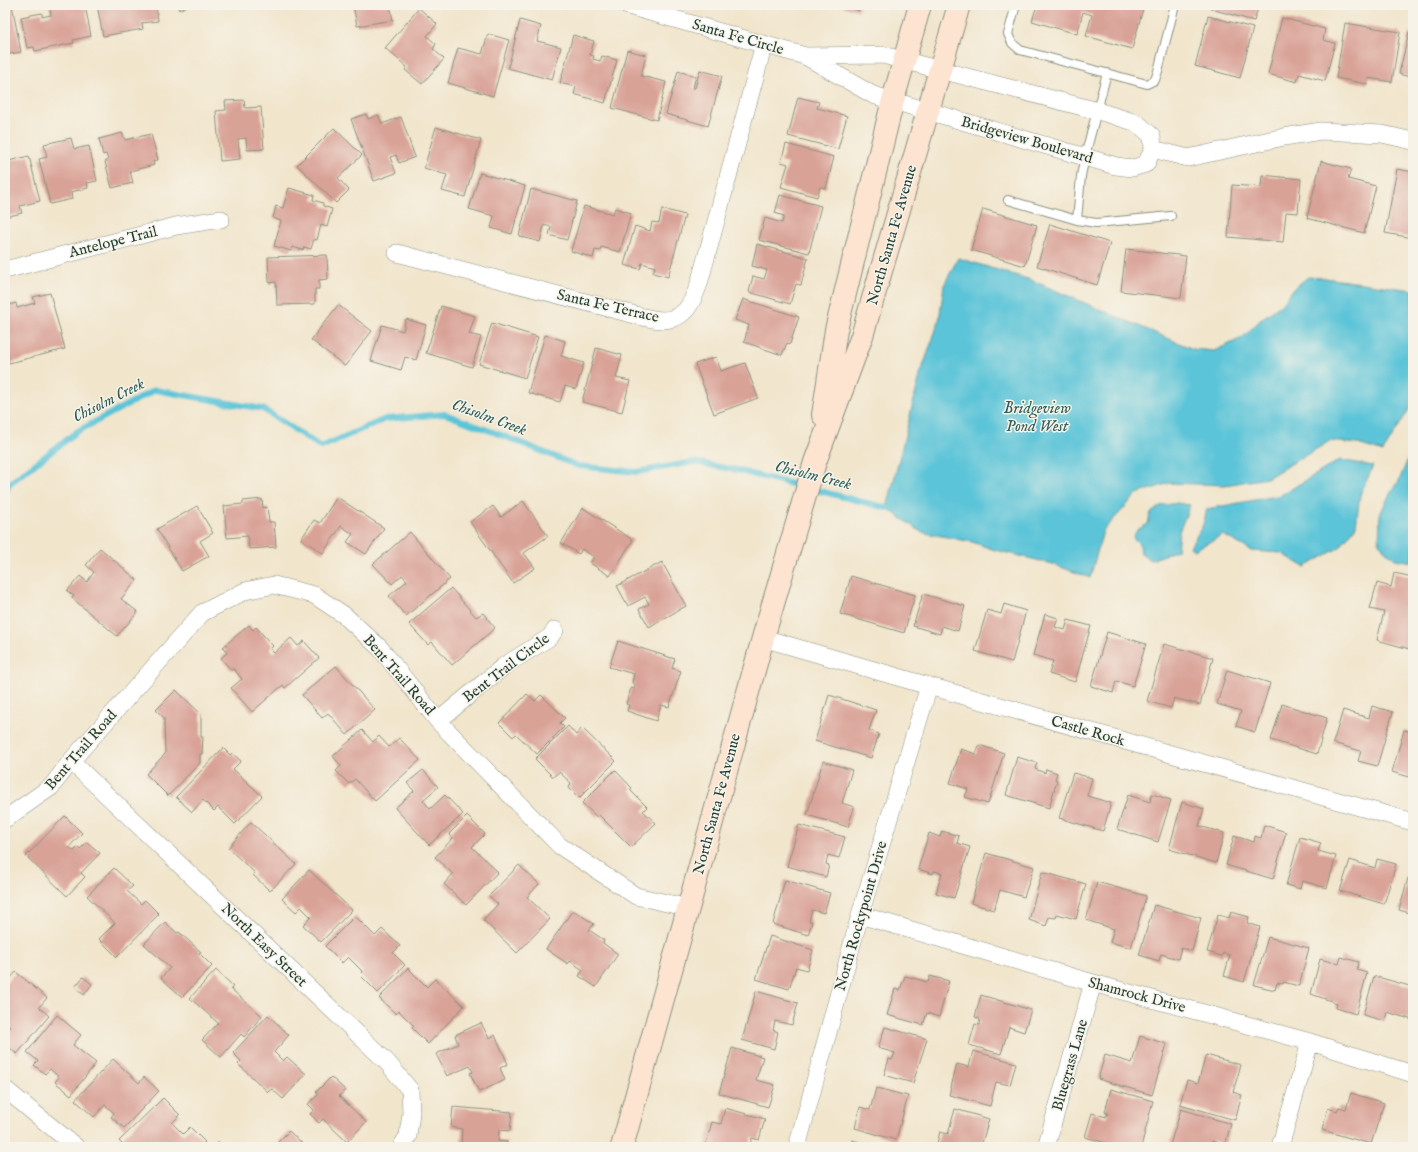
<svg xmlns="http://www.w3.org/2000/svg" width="1418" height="1152" font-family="'IM FELL English',serif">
<rect width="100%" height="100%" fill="#f7f3e8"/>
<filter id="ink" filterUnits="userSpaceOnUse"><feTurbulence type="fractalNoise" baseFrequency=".025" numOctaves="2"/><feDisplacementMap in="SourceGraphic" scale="8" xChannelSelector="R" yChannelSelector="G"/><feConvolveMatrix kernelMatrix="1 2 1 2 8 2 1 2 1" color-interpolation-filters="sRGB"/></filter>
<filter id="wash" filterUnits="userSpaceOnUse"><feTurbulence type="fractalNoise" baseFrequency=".012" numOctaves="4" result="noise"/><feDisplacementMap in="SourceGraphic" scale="16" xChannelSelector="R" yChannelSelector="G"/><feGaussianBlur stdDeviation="0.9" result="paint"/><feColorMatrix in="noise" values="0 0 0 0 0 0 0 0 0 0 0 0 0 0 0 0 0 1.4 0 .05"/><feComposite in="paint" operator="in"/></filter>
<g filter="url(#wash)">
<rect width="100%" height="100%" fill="#f1e5cc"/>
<!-- water -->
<path fill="#5cc4d8" stroke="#3e8086" d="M958 258 1031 280 1193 349 1214 351 1242 338 1261 319 1281 305 1294 288 1308 277 1325 278 1413 290V403L1383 452 1358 444 1330 441 1267 478 1225 485 1169 483 1137 494 1103 531 1090 578 1053 564 995 550 972 542 921 532 887 508 920 375 939 321 944 285Z
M1413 446V562L1395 559 1379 544 1380 514 1391 492 1399 481Z
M1340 460 1373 466 1360 495 1356 526 1340 547 1305 567 1281 553 1252 551 1223 535 1194 550 1190 547 1203 525 1207 509 1281 495Z
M1177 503 1190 505 1179 532 1177 550 1151 560 1141 553 1140 545 1133 538 1137 530 1148 524 1150 514 1160 506Z"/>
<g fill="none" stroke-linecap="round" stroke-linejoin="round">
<!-- stream -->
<path stroke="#5cc4d8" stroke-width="6" d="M5 494 10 483 78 431 155 390 263 409 321 447 385 419 445 414 501 435 578 466 637 472 694 462 736 470 887 508"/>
</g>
<g id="blocks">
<!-- building -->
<path fill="#d9a297" d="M5 5H12L21 52 5 55Z
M49 5H85L91 36 73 40 74 43 35 51 34 47 27 48 21 17 42 13V17L51 15Z
M97 5H156L158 21 142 23 143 29 103 36Z
M177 5H189L179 10Z
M353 5H390L393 20 357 26Z
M838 5H860L859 11Z
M1037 5H1144L1132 49 1086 36 1092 15 1083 12 1077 34 1032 21Z
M1212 5H1259L1254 21 1211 9Z
M419 8 437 24 427 36 436 44 433 49 444 59 422 84 405 70 407 67 385 48Z
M1208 16 1253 28 1240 78 1195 66Z
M1282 18 1325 29 1323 40 1335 43 1325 81 1299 74 1297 82 1268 74Z
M520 20 541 26 537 41 561 47 552 80 508 68Z
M1345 23 1400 32 1392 82 1368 78 1367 84 1336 78Z
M1409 32 1413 33V78L1399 74Z
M488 34 509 40 493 96 448 83 458 48 482 54Z
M573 35 594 41 590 55 594 56 593 59 600 61 602 56 617 60 605 103 574 94 576 87 560 83Z
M627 50 646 55 641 76 666 82 657 120 612 108Z
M700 70 722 76 708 126 666 114 678 71 696 76 693 88H695Z
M798 97 819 102 817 108 847 116 838 149 788 136Z
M244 100 245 108 261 107 264 149 247 150 246 138 238 139 240 159 220 161 216 111 226 110 225 101Z
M366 114 368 119 378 115 382 124 401 117 415 157 399 163 396 155 390 157 396 173 374 181 351 119Z
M436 127 481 140 465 197 442 191 447 175 424 168Z
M334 128 362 155 338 178 349 190 336 203 297 165Z
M122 133 125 140 151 134 158 160 153 161 154 165 130 171 133 183 112 188 105 162 108 160 106 154 103 155 99 139Z
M71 138 74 149 89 146 97 181 87 183 88 188 71 192 72 199 50 204 39 159 47 157 44 144Z
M786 144 834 157 826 188 820 187 817 197 781 187 788 164 781 162Z
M29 156 40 201 20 206 22 213 5 217V162Z
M1321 161 1351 169 1348 179 1376 186 1364 233 1307 218Z
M1397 169 1413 172V238L1385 233Z
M480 173 525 186 512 234 491 228 494 216 469 209Z
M1262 175 1301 179 1298 213 1286 212 1283 242 1228 237 1232 185 1261 187Z
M289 188 314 195 313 200 323 203V206L332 209 327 227 321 225 317 240 314 239 311 249 304 247 303 250 292 247 291 251 274 246 281 221 273 218 276 206 283 208Z
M531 189 577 201 567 240 549 235 551 227 544 225 540 242 519 236Z
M780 195 821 206 809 253 759 240 765 218 782 223 784 216 775 213Z
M584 206 613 214 615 208 631 213 620 252 601 247 600 251 595 250 593 258 571 251Z
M662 209 685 215 668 277 653 273 655 267 642 263 640 269 624 265 635 226 650 231 652 222 659 223Z
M983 209 1037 225 1025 266 971 250Z
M1050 224 1110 243 1097 285 1037 266Z
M757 244 808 258 801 285 796 284 790 304 749 292 753 276 764 279 767 270 752 266Z
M1126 249 1186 256 1181 298 1121 291Z
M327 255 328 279 319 280V289H315V304L277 305 276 282 269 283 268 257Z
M50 293 65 349 9 363 5 349V306L16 303 17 308 35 303 33 297Z
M743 299 799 317 790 344 787 343 782 355 744 342 749 325 735 320Z
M338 305 372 331 345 366 311 340Z
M441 306 475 316 469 334 481 337 472 367 426 353Z
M406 319 426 325 416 360 405 357 401 370 371 361 382 325 403 331Z
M492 323 538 337 525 378 479 364Z
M545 335 565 341 561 356 584 363 576 389 565 386 560 402 528 393Z
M596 348 622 355 616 378 630 381 622 412 582 402Z
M716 357 721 371 745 363 758 398 714 414 695 364Z
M337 497 384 528 366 554 347 542 353 534 341 526 323 553 301 539 314 520 320 523Z
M262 499 263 508 267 507 269 522H274L276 547 249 549 248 536 227 538 224 506 243 504V501Z
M523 501 548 536 524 553 535 568 513 583 470 522 493 506 501 517Z
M197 506 213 533 200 541 209 556 182 571 157 529Z
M583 508 633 540 610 576 590 563 594 557 582 549 579 554 561 543Z
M410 532 450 579 406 616 389 596 407 581 402 575 392 584 373 564Z
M100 548 137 580 121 599 138 612 117 636 72 598 74 596 67 591 80 576 87 582 94 572 86 565Z
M662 562 686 606 649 627 639 609 649 604 645 597 628 606 617 586Z
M1394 573 1413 577V650L1377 640 1384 612 1370 609 1377 583 1391 587Z
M851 576 915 595 904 633 840 614Z
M451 588 476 617 483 613 495 628 452 665 432 642 428 645 409 624Z
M923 594 965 606 958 631 942 626 940 634 913 626Z
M1004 604 1026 611 1012 662 975 651 987 610 1001 614Z
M1045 614 1058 618 1055 627 1065 630 1068 620 1091 626 1075 682 1049 674 1053 661 1033 655Z
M249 625 253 630 256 627 273 646 270 649 274 653 291 638 298 646 304 641 319 658 285 688 283 685 252 712 231 688 242 679 234 669 231 670 221 658 227 653 223 647Z
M1107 632 1146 644 1133 686 1116 681 1113 693 1091 686Z
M618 641 675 659 672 668 681 671 669 707 661 705 656 721 627 711 629 705 626 704 631 688 634 689 635 684 632 683 634 674 609 667Z
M1164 644 1213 658 1200 705 1174 698 1171 708 1147 701Z
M336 666 375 710 347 735 328 713 322 718 302 695Z
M1227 670 1270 683 1255 732 1236 726 1241 711 1217 704Z
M176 690 201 714V737H203L202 754H200V763L168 796 146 774 165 754 164 718 156 710Z
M527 694 535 701 541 695 565 718 560 723 564 727 537 754 516 734 513 737 499 723Z
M829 695 876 710 869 730 879 734 871 758 815 741Z
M1282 704 1327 718 1317 754 1271 740Z
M1372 706 1393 712 1377 766 1358 761 1361 751 1333 743 1343 710 1369 718Z
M568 726 576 735 582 728 616 761 579 798 569 788 571 783 559 772 553 777 535 759Z
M362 730 373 742 379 736 389 747 399 738 420 760 375 801 355 779 349 784 336 771 341 766 333 756Z
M1404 730 1413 732V778L1392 772Z
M979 745 1004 753 988 804 965 797 968 789 950 783 961 749 976 754Z
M223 748 230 755 232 753 241 761 233 769 262 796 235 824 218 807 214 811 203 800 192 812 176 797Z
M1017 757 1037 763 1035 769 1045 773 1046 769 1057 773 1055 779 1057 780 1049 808 1006 795Z
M823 761 852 770 842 803 854 807 848 827 807 815Z
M423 770 438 787 423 800 430 809 445 795 463 814 429 845 395 808 414 791 407 783Z
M615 770 632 788 630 790 647 807 643 811 656 823 631 847 599 815 597 817 582 803Z
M1073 773 1092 778 1087 796 1111 803 1103 831 1059 818Z
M1152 794 1171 800 1158 842 1117 829 1128 795 1150 802Z
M1182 802 1204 809 1199 826 1224 833 1216 863 1169 849Z
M65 816 82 833 69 847 74 851 78 847 80 849 87 842 100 853 81 873 85 877 67 896 26 856Z
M467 816 485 834 472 847 498 872 466 905 444 884 453 874 435 857 453 838 449 834Z
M251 822 296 864 270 891 253 875 255 873 228 848Z
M799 825 845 837 839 858 828 855 826 864 829 865 826 877 787 866Z
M1264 825 1286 832 1273 879 1226 865 1234 836 1254 842 1255 836 1261 838Z
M942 831 959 836 957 843 970 847 954 898 936 893 942 873 934 871 933 874 918 869 929 833 940 837Z
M1300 837 1321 843 1318 851 1336 856 1327 888 1302 881 1300 889 1286 885Z
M986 853 1034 867 1024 897 1000 890 994 910 971 903Z
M1377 859 1396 864 1384 904 1340 891 1350 860 1375 868Z
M519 865 539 884 527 897 550 919 517 953 483 920 498 904 489 896Z
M114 868 133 886 127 891 141 904 145 900 159 914 117 957 99 939 115 923 87 896Z
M309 870 352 910 321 942 303 925 311 917 301 907 296 912 282 899Z
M1042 872 1086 884 1076 919 1057 914 1056 918 1049 917 1046 926 1029 920Z
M1408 878 1413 880V914L1399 910Z
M785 880 830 893 824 913 812 910 809 921 812 922 808 935 773 924Z
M1097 882 1146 896 1131 948 1110 942 1114 929 1086 920Z
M1154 905 1201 918 1192 951 1181 948 1178 959 1161 954 1159 961 1139 955Z
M573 910 594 924 589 930 604 940 603 943 618 954 596 987 579 976 583 970 570 961 568 964 546 949Z
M1231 912 1249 917 1247 923 1260 927 1244 982 1224 976 1230 955 1223 953 1222 956 1207 952 1218 915 1229 918Z
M355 916 375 936 382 929 400 946 393 953 405 965 378 993 360 975 363 972 348 957 342 963 325 946Z
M165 922 177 933 179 932 201 952 199 953 212 966 182 997 161 978 170 968 144 944Z
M770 936 813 950 807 970 796 967 789 989 756 979Z
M1268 937 1309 948 1299 986 1283 982V984L1277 983 1275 990 1254 985Z
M1341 957 1359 962 1357 970 1367 973 1356 1014 1336 1008 1337 1003 1311 994 1320 959 1339 964Z
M408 968 427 987 435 979 464 1006 428 1044 412 1028 414 1026 399 1011 396 1014 379 998Z
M216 970 233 986 231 989 262 1016 244 1037 241 1034 221 1057 202 1040 218 1023 190 998Z
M16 972 47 998 39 1007 49 1016 17 1054 5 1044V1033L10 1027 5 1022V984Z
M905 976 928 982 930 976 949 981 939 1017 927 1013 923 1025 887 1015 895 989 900 990Z
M1374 976 1413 987V1020L1387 1012 1385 1021 1363 1015Z
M83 977 92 984 84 995 75 987Z
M756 991 798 1003 792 1025 775 1021 773 1030 778 1032 774 1049 742 1040Z
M981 995 1031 1010 1024 1032 1009 1027 1001 1054 969 1045 975 1024 979 1025 980 1019 975 1017Z
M57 1015 81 1035 73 1045 96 1063 71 1095 55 1082 59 1077 50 1069 45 1074 34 1065 38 1061 27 1052Z
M268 1015 289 1035 274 1052 283 1061 287 1057 306 1074 283 1099 272 1089 268 1092 238 1064 241 1061 233 1053Z
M481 1023 489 1038 495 1035 508 1064 500 1068 505 1080 479 1092 470 1073 473 1072 470 1066 447 1076 436 1054 458 1044 455 1035Z
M885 1027 927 1039 913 1083 884 1075 889 1059 892 1060 895 1053 878 1048Z
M1140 1036 1167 1044 1152 1095 1098 1079 1105 1055 1132 1063Z
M732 1048 763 1057 756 1080 775 1085 768 1107 719 1093Z
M973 1051 1016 1063 1010 1085 996 1082 990 1106 949 1095 957 1064 969 1067Z
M1206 1055 1241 1065 1233 1092 1242 1095 1235 1120 1180 1104 1187 1080 1198 1083Z
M113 1059 139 1083 144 1077 159 1091 124 1128 111 1117 114 1113 105 1105 94 1117 75 1100Z
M331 1077 345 1090 339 1096 366 1122 347 1142 323 1119 319 1123 310 1114 314 1110 308 1104 318 1095 316 1092Z
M876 1088 908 1096 896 1140 855 1128 860 1107 870 1110Z
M1111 1089 1153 1101 1141 1147H1120L1085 1137 1092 1113 1106 1117 1108 1113 1105 1112Z
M1351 1093 1384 1103 1371 1144 1322 1130 1328 1108 1337 1111 1339 1107 1346 1109Z
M163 1098 180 1115 172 1123 183 1134 190 1127 205 1142 199 1147H125L119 1141Z
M453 1107 512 1112 510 1131 499 1130 498 1141 507 1142V1147H461L462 1129 451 1127Z
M725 1108 765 1119 759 1140 752 1138 749 1147H705L712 1122 721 1124Z
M955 1109 989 1119 982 1143 990 1145V1147H936L940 1132 948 1134Z
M1181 1109 1231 1124 1225 1145 1212 1141 1211 1147H1176L1170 1145Z
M289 1131 306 1147H284L278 1142Z
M852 1140 875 1147H850Z
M219 1142 223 1147H212Z"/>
</g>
</g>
<g filter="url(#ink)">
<use href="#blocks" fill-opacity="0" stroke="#889180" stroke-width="1"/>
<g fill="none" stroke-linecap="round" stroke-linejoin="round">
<defs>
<path id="lane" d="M1016 5 1008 34 1012 43 1020 50 1147 84 1155 80 1158 71 1175 5
M1107 73 1085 156 1081 176 1077 220 1096 223 1171 216
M1008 200 1077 220"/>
<path id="street" d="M625 5 805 56 873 95 1116 166 1133 168 1146 164 1153 149 1152 136 1137 123 1098 111 883 55 805 56
M1153 149 1188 158 1284 137 1321 131 1382 134 1413 141
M397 253 643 317C649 318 656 320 662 320 685 320 692 303 699 284L764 44
M5 270 176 226 221 219
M763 638 929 686 1413 822
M438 721 504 666 550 637 555 630
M71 761 387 1062 410 1090 411 1113 408 1136 401 1147
M5 819 51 787 71 761 202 613 245 591 274 585 314 595 344 615 380 648 438 721 560 846 636 896 689 908
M860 915 1093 983 1310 1042 1413 1074
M5 1089 76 1147
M797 1147 860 915 929 686
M1046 1147 1093 983
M1280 1147 1310 1042"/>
<path id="secondary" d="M823 415 836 330 893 100 920 5
M622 1147 763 638 815 462 862 336 959 5"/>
</defs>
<!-- lane casing -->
<use href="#lane" stroke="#889180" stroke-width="10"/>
<!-- street casing -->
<use href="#street" stroke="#889180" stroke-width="18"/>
<!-- secondary casing -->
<use href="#secondary" stroke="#889180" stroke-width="24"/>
<!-- lane -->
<use href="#lane" stroke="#fff" stroke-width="8"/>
<!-- street -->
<use href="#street" stroke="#fff" stroke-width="17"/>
<!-- secondary -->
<use href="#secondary" stroke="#fde4d1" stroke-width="22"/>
</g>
</g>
<g text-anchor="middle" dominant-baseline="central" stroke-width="3" stroke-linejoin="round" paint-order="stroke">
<!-- street labels -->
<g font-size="15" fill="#1f3d34" stroke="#f7f3e8">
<text transform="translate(738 37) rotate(16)">Santa Fe Circle</text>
<text transform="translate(1027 140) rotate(16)">Bridgeview Boulevard</text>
<text transform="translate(892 235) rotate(-74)">North Santa Fe Avenue</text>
<text transform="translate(113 242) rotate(-14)">Antelope Trail</text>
<text transform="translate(608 306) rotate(13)">Santa Fe Terrace</text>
<text transform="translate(506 668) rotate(-37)">Bent Trail Circle</text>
<text transform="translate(399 675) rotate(49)">Bent Trail Road</text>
<text transform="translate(1088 731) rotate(16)">Castle Rock</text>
<text transform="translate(81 750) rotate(-49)">Bent Trail Road</text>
<text transform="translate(717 804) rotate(-75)">North Santa Fe Avenue</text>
<text transform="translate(861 916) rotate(-74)">North Rockypoint Drive</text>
<text transform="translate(264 945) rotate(44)">North Easy Street</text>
<text transform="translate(1137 995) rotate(15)">Shamrock Drive</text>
<text transform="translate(1070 1065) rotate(-74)">Bluegrass Lane</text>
</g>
<!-- water labels -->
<g font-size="16" font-style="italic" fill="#2e5f5d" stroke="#f7f3e8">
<text transform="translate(109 401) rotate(-27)">Chisolm Creek</text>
<text x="1037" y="409">Bridgeview<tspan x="1037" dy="18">Pond West</tspan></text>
<text transform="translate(489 418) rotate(20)">Chisolm Creek</text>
<text transform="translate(813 476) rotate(14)">Chisolm Creek</text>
</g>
</g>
<!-- margin -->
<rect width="1418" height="1152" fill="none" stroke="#f7f3e8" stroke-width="20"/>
</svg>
